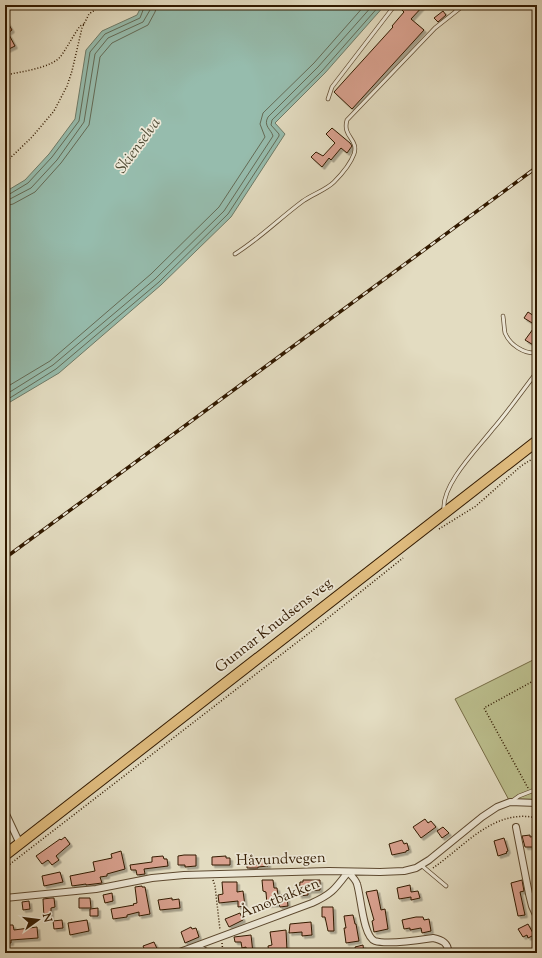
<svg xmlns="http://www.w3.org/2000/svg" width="542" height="958" font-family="'Sorts Mill Goudy',serif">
<defs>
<filter id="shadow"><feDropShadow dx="2.5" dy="2.5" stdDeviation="0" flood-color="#0004"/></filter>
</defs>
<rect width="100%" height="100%" fill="#e3dcc1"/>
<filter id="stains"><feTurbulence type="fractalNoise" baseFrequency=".005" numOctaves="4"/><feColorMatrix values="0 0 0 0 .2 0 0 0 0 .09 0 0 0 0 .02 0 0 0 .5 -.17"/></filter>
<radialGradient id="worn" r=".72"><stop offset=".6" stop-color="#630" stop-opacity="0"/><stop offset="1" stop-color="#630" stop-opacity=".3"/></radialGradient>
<!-- green -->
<path fill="#bbbe8d" stroke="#766c46" d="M537 658V803L510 802 455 699Z"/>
<!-- water -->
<path fill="#96bcad" stroke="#6e7b68" d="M142 5H385L325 73 275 123 285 134 231 217 161 285 59 373 5 405V192L25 180 49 154 75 119 86 50 102 31 137 15Z"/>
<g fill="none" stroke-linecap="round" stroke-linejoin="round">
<!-- shore -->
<path stroke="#646b56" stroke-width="1" d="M5 195H8L28 183 52 157 79 121 90 52 105 34 140 18 145 5
M5 200 10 199 31 188 57 160 84 122 95 54 108 38 143 22 150 10V5
M5 206 13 204 35 192 61 163 89 125 100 57 112 43 148 25 155 12 157 5
M5 388 50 361 151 274 219 207 265 137 260 124 263 113 314 63 365 5
M5 395 53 365 155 279 224 211 273 136C271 129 263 126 268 117L318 67 373 5
M5 401 56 369 159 282 228 214 279 136V134L271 125 272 120 322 71 380 5"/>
</g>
<!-- building -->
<path fill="#d9a18f" stroke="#321a00" filter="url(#shadow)" d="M398 5H424L411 19 424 30 352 109 334 92 393 27 392 26 404 12 398 6Z
M443 11 446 15 438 22 434 18Z
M5 18 12 30 8 33 15 46 5 51Z
M332 128 350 143 352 146 347 153 341 148 331 160 329 158 322 167 311 157 316 152 323 156 335 143 326 134Z
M528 312 537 318V326L524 318Z
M533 329 537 331V343L535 346 525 340Z
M425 819 428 823 431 821 436 827 421 838 413 827Z
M443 827 449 833 442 838 437 831Z
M530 835V837L537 836V847H525L522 836Z
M65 837 70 844 56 856 59 860 52 865 48 860 42 864 36 856 60 839 61 840Z
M504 838 508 851 506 852 507 853 498 856 494 841Z
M402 840 404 844 407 843 409 850 406 851V852L392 855 389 844Z
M121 851 125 869 107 874V876L100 877 102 883 86 885V884L72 886 70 876 95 871 93 862 112 858 111 854Z
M184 855H196V866L185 867V865H178V856Z
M163 856 164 859H167L168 866 144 869 145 874 137 875 136 870H131L130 865 152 862V857Z
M226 856V858H230V865H212V857Z
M258 858H268V866L258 867V868H247V858Z
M60 872 63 882 44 886 42 876Z
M262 880H273L274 888H277L278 895H282V899L287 898 288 906 280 907 279 904 267 905 266 892 263 891Z
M303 880H320V890L308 891V895L299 896 300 882H303Z
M522 880 524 891 520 892 525 915 518 916 511 883Z
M222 882H237V892L243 891 245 906 238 907V901L219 903 218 895 223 894Z
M410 885 411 892 418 891 420 898 411 900V897L399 899 397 888Z
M142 886V887H145L150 914 139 916V912L127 915V917L113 919 111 909 134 905 133 904 137 903 135 887Z
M377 890 381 910 385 909 388 929 374 932 372 921 374 920 366 892Z
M112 893 113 901 105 903 103 895Z
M51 898H54L55 907 51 908V918H44L43 899Z
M79 898H90L91 908H79Z
M172 898V900L179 899 180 908 160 910 158 900Z
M29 901 30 909 23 910 22 902Z
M322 907H333L334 931H328L325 917H322Z
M98 908V916H90V909Z
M240 913 243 920 229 927 225 919Z
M353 915 355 924H356L359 941 346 943 344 928H346L344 916Z
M416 917H423L424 920 429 919 431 931 422 933 421 928 410 930V928L404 929 402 920Z
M62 920 63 928 54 929 53 921Z
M87 920 89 931 70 935 68 923Z
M311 922 312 935 302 936V932L289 933 290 924Z
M528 924 534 935 528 938 527 935 523 937 518 929Z
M5 925H13L14 930 37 927 38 938 11 940V943H5Z
M191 927 192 929 196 928 199 937 185 943 181 932Z
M286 930 287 951 269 953 268 946 272 945 270 932Z
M251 935 253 953H247L246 947 242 948 241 942H235L234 937Z
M154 942 159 953H146L143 946Z
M363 945 364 953H356L355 947Z"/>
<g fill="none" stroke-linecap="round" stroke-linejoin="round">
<defs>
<path id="lane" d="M451 5 456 10
M328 99 332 87 395 5
M235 254C259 239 280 218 303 201 313 194 326 190 334 182 342 174 350 165 354 154 359 139 342 137 347 120L435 28 464 5
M503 316C504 322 504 328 505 333 510 345 524 354 537 353
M444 510C441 485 478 448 492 430 508 412 522 391 537 372
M512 801 519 796 537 789
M421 865 446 886
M199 946 212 953"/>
<path id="street" d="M5 812 20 844
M516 827 529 894 532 906 537 917
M5 898 96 889 152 878 184 875 329 871 380 872 404 871 416 868 429 860 482 817 497 807 510 802 537 803
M177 953 312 903C332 894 335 889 348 872 351 875 356 880 357 884 361 896 363 937 375 941 388 945 419 940 433 938 442 940 449 943 448 953"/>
<path id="primary" d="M5 855 537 441"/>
</defs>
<!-- lane casing -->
<use href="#lane" stroke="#5e4a30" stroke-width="4.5"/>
<!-- street casing -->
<use href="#street" stroke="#5e4a30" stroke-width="8"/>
<!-- primary casing -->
<use href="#primary" stroke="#321a00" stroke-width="12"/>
<!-- path -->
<path stroke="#321a00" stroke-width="1.5" stroke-dasharray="1 2" stroke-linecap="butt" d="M5 75C20 72 52 68 61 56 68 46 73 36 80 26L84 24
M5 163 32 137 54 111 67 86 72 71 82 28 89 14 102 5
M439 529 476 506 521 466 537 456
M528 788 484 708 537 679
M5 868 313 630 403 558
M433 868C465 846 494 808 537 818
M213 880 215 886 220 930
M222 943 223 953"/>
<!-- lane -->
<use href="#lane" stroke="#ede8d7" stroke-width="3"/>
<!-- street -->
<use href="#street" stroke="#ede8d7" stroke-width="6"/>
<!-- primary -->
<use href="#primary" stroke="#e2be80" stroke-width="10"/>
<defs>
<path id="rail" d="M5 558 537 167"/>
</defs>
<!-- rail casing -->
<use href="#rail" stroke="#321a00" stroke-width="3.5"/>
<!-- rail -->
<use href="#rail" stroke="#ede8d7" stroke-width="2" stroke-dasharray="6" stroke-linecap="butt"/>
</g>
<g text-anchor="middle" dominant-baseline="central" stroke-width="3.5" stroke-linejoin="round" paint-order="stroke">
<!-- street labels -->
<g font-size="15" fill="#321a00" stroke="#ede8d7">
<text transform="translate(274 626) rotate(-38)">Gunnar Knudsens veg</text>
<text transform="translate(281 860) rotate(-2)">Håvundvegen</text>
<text transform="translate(280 899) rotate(-22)">Åmotbakken</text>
</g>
<!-- water labels -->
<g font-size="16" font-style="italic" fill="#504b34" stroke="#ede8d7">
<text transform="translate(139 146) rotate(-54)">Skienselva</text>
</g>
</g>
<!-- margin -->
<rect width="542" height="958" fill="none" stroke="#e3dcc1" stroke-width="20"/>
<rect x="6" y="6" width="530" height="946" fill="none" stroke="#321a00" stroke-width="2"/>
<rect x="10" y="10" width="522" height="938" fill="none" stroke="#321a00"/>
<!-- north arrow -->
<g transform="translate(38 920) rotate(76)" stroke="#ede8d7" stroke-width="3" paint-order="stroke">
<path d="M0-3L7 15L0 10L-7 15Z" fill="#321a00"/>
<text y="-6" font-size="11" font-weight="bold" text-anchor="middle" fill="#321a00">N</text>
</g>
<rect width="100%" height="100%" filter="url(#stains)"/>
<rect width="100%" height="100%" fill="url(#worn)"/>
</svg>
